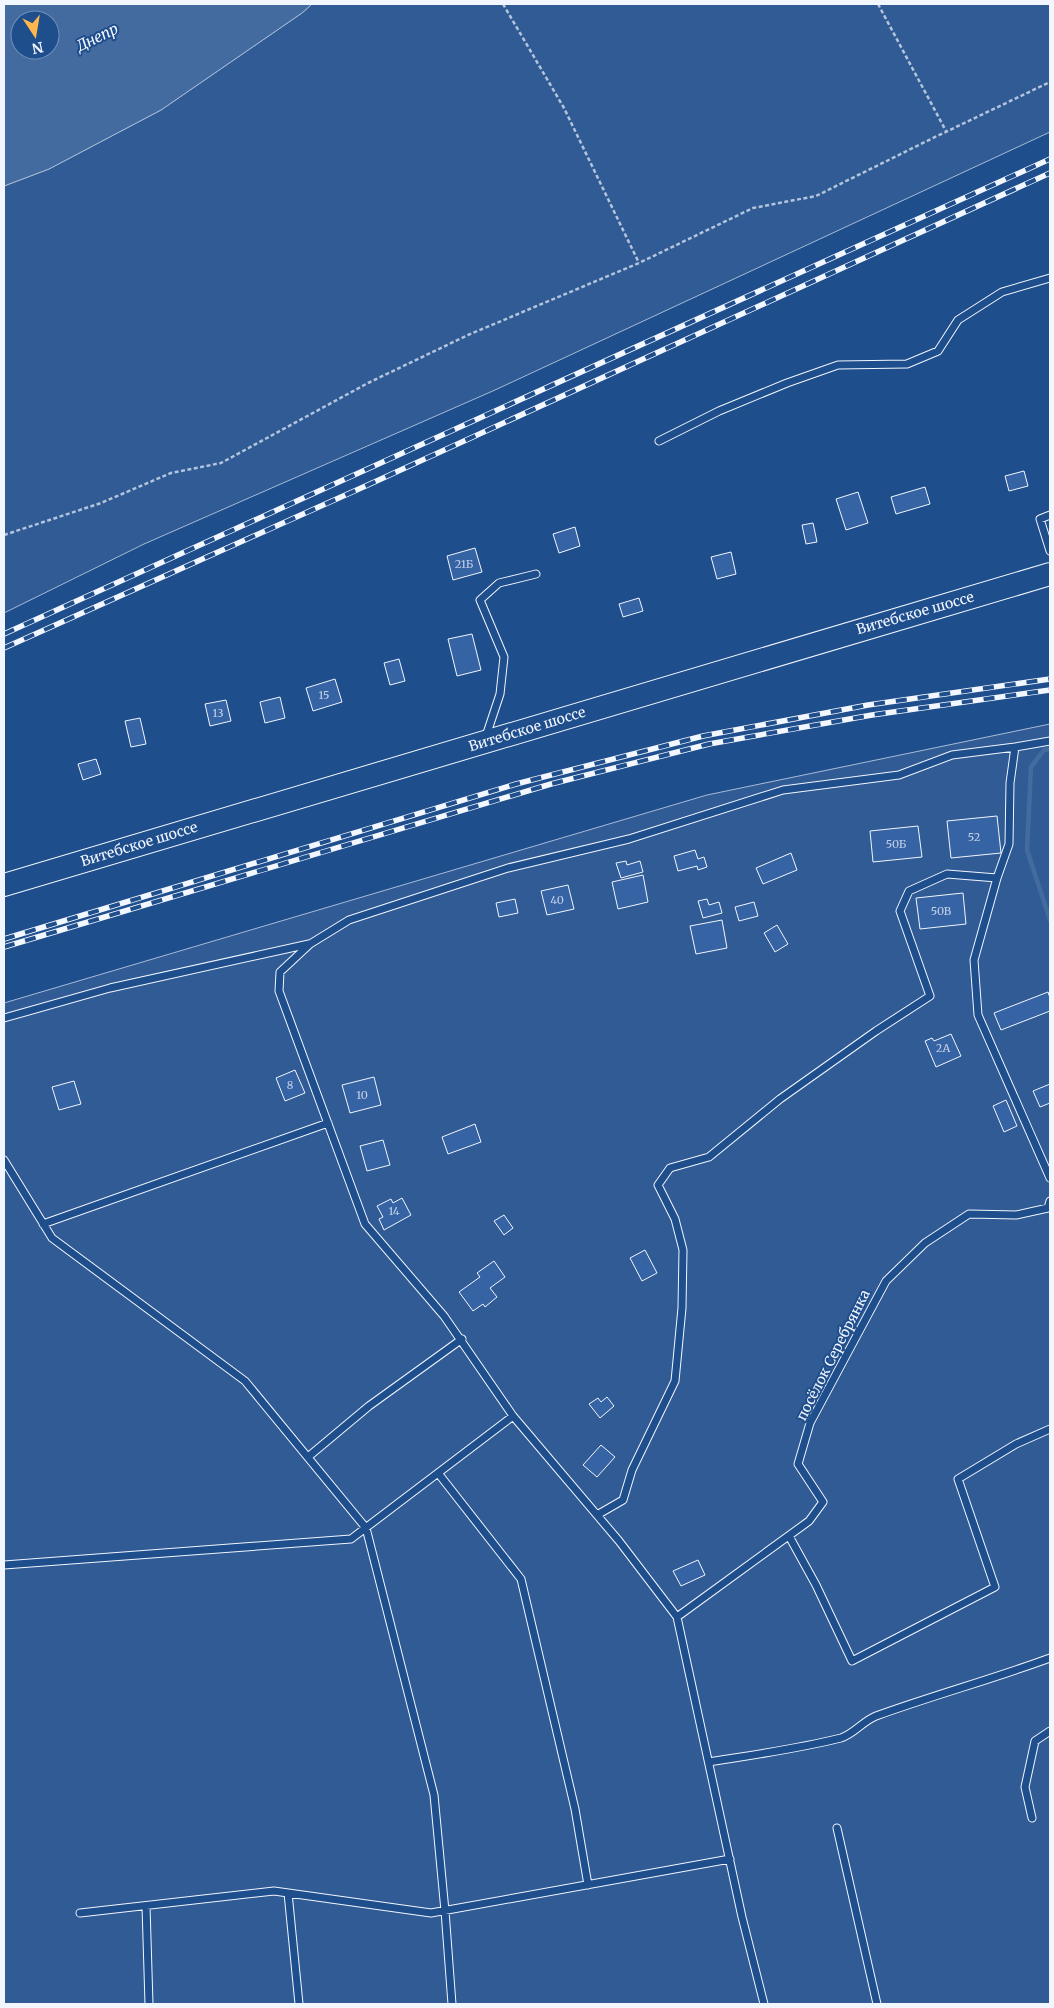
<svg xmlns="http://www.w3.org/2000/svg" width="1054" height="2008" font-family="Merriweather,serif">
<rect width="100%" height="100%" fill="#1f4e8c"/>
<!-- built -->
<path fill="#305b95" stroke="#a8bbd7" d="M312 4H1050V132L495 390 144 544 4 613V186L49 169 161 110 302 13Z
M1050 724V2004H4V1003L707 795Z"/>
<!-- water -->
<path fill="#446ba0" stroke="#a8bbd7" fill-rule="evenodd" d="M4 4H312L302 13 161 110 49 169 4 186ZM20 20H50V50H20Z"/>
<g fill="none" stroke-linecap="round" stroke-linejoin="round">
<!-- stream -->
<path stroke="#446ba0" stroke-width="4.5" d="M1050 749 1044 750 1031 767 1027 850 1050 920"/>
</g>
<!-- building -->
<path fill="#3563a3" stroke="#f2f6ff" d="M1024 471 1028 486 1009 491 1005 476Z
M925 487 930 504 896 514 891 497Z
M858 492 868 523 846 530 836 499Z
M813 523 817 542 806 544 802 525Z
M575 527 580 546 559 553 553 534Z
M475 548 482 572 453 580 447 556Z
M731 552 736 574 717 579 711 557Z
M639 598 643 611 623 617 619 604Z
M472 634 481 670 457 676 448 639Z
M399 659 405 681 390 685 384 663Z
M335 679 342 702 313 711 306 688Z
M280 697 285 718 265 723 260 702Z
M226 700 231 721 210 726 205 704Z
M140 718 146 744 131 747 125 721Z
M96 759 101 774 83 780 78 764Z
M997 816 1001 853 951 858 947 821Z
M918 826 922 857 873 862 870 831Z
M695 850 698 859 704 857 707 867 698 870 697 866 678 871 674 856Z
M791 853 797 870 763 884 756 868Z
M626 861 627 865 640 861 643 872 621 878 616 863Z
M643 875 648 902 618 909 612 882Z
M568 885 574 909 547 915 541 891Z
M963 893 966 924 920 929 916 898Z
M515 899 518 913 499 917 496 903Z
M707 899 709 905 719 902 722 913 703 918 698 901Z
M754 902 758 916 739 921 735 907Z
M722 920 727 948 696 954 690 926Z
M777 925 788 944 775 952 764 933Z
M1048 992 1050 998V1011L1001 1030 994 1013Z
M951 1034 961 1056 936 1067 925 1041 932 1038 934 1041Z
M295 1070 305 1093 285 1101 276 1078Z
M374 1077 381 1105 350 1113 342 1085Z
M74 1081 81 1104 59 1110 52 1087Z
M1050 1084V1103L1040 1107 1033 1091Z
M1006 1100 1017 1126 1004 1132 993 1106Z
M475 1124 481 1142 448 1154 442 1137Z
M383 1140 390 1165 367 1171 360 1146Z
M402 1198 411 1215 384 1230 379 1219 383 1217 377 1206 391 1199 393 1203Z
M504 1215 513 1228 504 1235 494 1221Z
M645 1250 657 1273 642 1281 630 1258Z
M494 1261 505 1277 490 1288 497 1297 485 1307 483 1304 473 1311 459 1292 480 1277 477 1273Z
M607 1397 614 1406 600 1418 589 1404 598 1398 601 1402Z
M601 1445 615 1457 597 1477 583 1465Z
M698 1560 705 1575 681 1586 673 1571Z"/>
<g fill="none" stroke-linecap="round" stroke-linejoin="round">
<defs>
<path id="service" d="M659 441 719 411 787 383 838 365 907 364 938 351 958 320 1002 292 1050 278
M1050 515 1040 519 1050 551
M486 736 500 694 504 657 480 600 499 583 536 574
M1015 747 1010 783 1009 844 997 878 974 960 978 1015 1050 1178
M4 1018 110 988 309 944
M4 1160 52 1238 245 1381 366 1528 434 1795 445 1911 452 2004
M43 1224 328 1123
M308 1457 369 1406 462 1339
M438 1473 521 1579 575 1809 588 1885
M597 1515 623 1500 632 1470 675 1381 682 1308 683 1250 675 1219 658 1185 670 1168 709 1157 780 1099 876 1031 930 996 900 911 909 891 947 874 997 878
M789 1536 816 1585 852 1661 995 1587 958 1479 1016 1444 1050 1429
M4 1565 351 1539 513 1416
M677 1617 809 1521 823 1502 798 1464 810 1423 886 1281 925 1243 969 1214 1016 1215 1048 1208 1050 1201
M709 1762C753 1755 797 1749 841 1738 854 1734 863 1721 876 1716 934 1695 993 1679 1050 1658
M1032 1818 1025 1787 1035 1741 1050 1731
M837 1828 877 2004
M288 1893 299 2004
M146 1906 149 2004
M80 1913 274 1891 431 1913 730 1859
M764 2004 742 1917 677 1617 619 1541 513 1416 444 1316 365 1224 279 991 280 972 310 944 349 920 508 868 629 839 783 790 899 775 952 755 1015 747 1050 741"/>
<path id="primary" d="M4 885 1050 574"/>
</defs>
<!-- service casing -->
<use href="#service" stroke="#f2f6ff" stroke-width="9"/>
<!-- primary casing -->
<use href="#primary" stroke="#f2f6ff" stroke-width="24"/>
<!-- path -->
<path stroke="#b3c4dc" stroke-width="2.5" stroke-dasharray="4 2.5" stroke-linecap="butt" d="M503 4 564 108 639 263
M878 4 946 131
M4 535 101 503 171 473 221 463 368 383 468 335 639 263 753 208 816 196 931 139 1050 82"/>
<!-- service -->
<use href="#service" stroke="#1f4e8c" stroke-width="7"/>
<!-- primary -->
<use href="#primary" stroke="#1f4e8c" stroke-width="22"/>
<defs>
<path id="rail" d="M4 634 1050 159
M4 648 370 484 1050 173
M4 939 516 784 703 736 868 705 1050 679
M4 947 551 784 709 744 872 715 1050 690"/>
</defs>
<!-- rail casing -->
<use href="#rail" stroke="#f2f6ff" stroke-width="5.5"/>
<!-- rail -->
<use href="#rail" stroke="#1f4e8c" stroke-width="4" stroke-dasharray="11" stroke-linecap="butt"/>
</g>
<g text-anchor="middle" dominant-baseline="central" stroke-width="4" stroke-linejoin="round" paint-order="stroke">
<!-- number labels -->
<g font-size="11" fill="#c3d1e8">
<text x="464" y="564">21Б</text>
<text x="324" y="695">15</text>
<text x="218" y="713">13</text>
<text x="974" y="837">52</text>
<text x="896" y="844">50Б</text>
<text x="557" y="900">40</text>
<text x="941" y="911">50В</text>
<text x="943" y="1048">2А</text>
<text x="290" y="1085">8</text>
<text x="362" y="1095">10</text>
<text x="394" y="1211">14</text>
</g>
<!-- street labels -->
<g font-size="14" fill="#f2f6ff" stroke="#1f4e8c">
<text transform="translate(915 613) rotate(-16)">Витебское шоссе</text>
<text transform="translate(527 729) rotate(-17)">Витебское шоссе</text>
<text transform="translate(139 844) rotate(-17)">Витебское шоссе</text>
<text transform="translate(833 1355) rotate(-63)">посёлок Серебрянка</text>
</g>
<!-- water labels -->
<g font-size="15" font-style="italic" fill="#f2f6ff" stroke="#1f4e8c">
<text transform="translate(97 37) rotate(-26)">Днепр</text>
</g>
</g>
<!-- border -->
<rect width="1054" height="2008" fill="none" stroke="#f2f6ff" stroke-width="10"/>
<!-- north arrow -->
<g transform="translate(35 35) rotate(168)"><circle r="24" fill="#1f4e8c" stroke="#7391ba"/>
<path d="M0-4L9 19L0 12L-9 19Z" fill="#ffb74d"/>
<text y="-8" font-size="14" font-weight="bold" text-anchor="middle" fill="#f2f6ff">N</text>
</g>
</svg>
